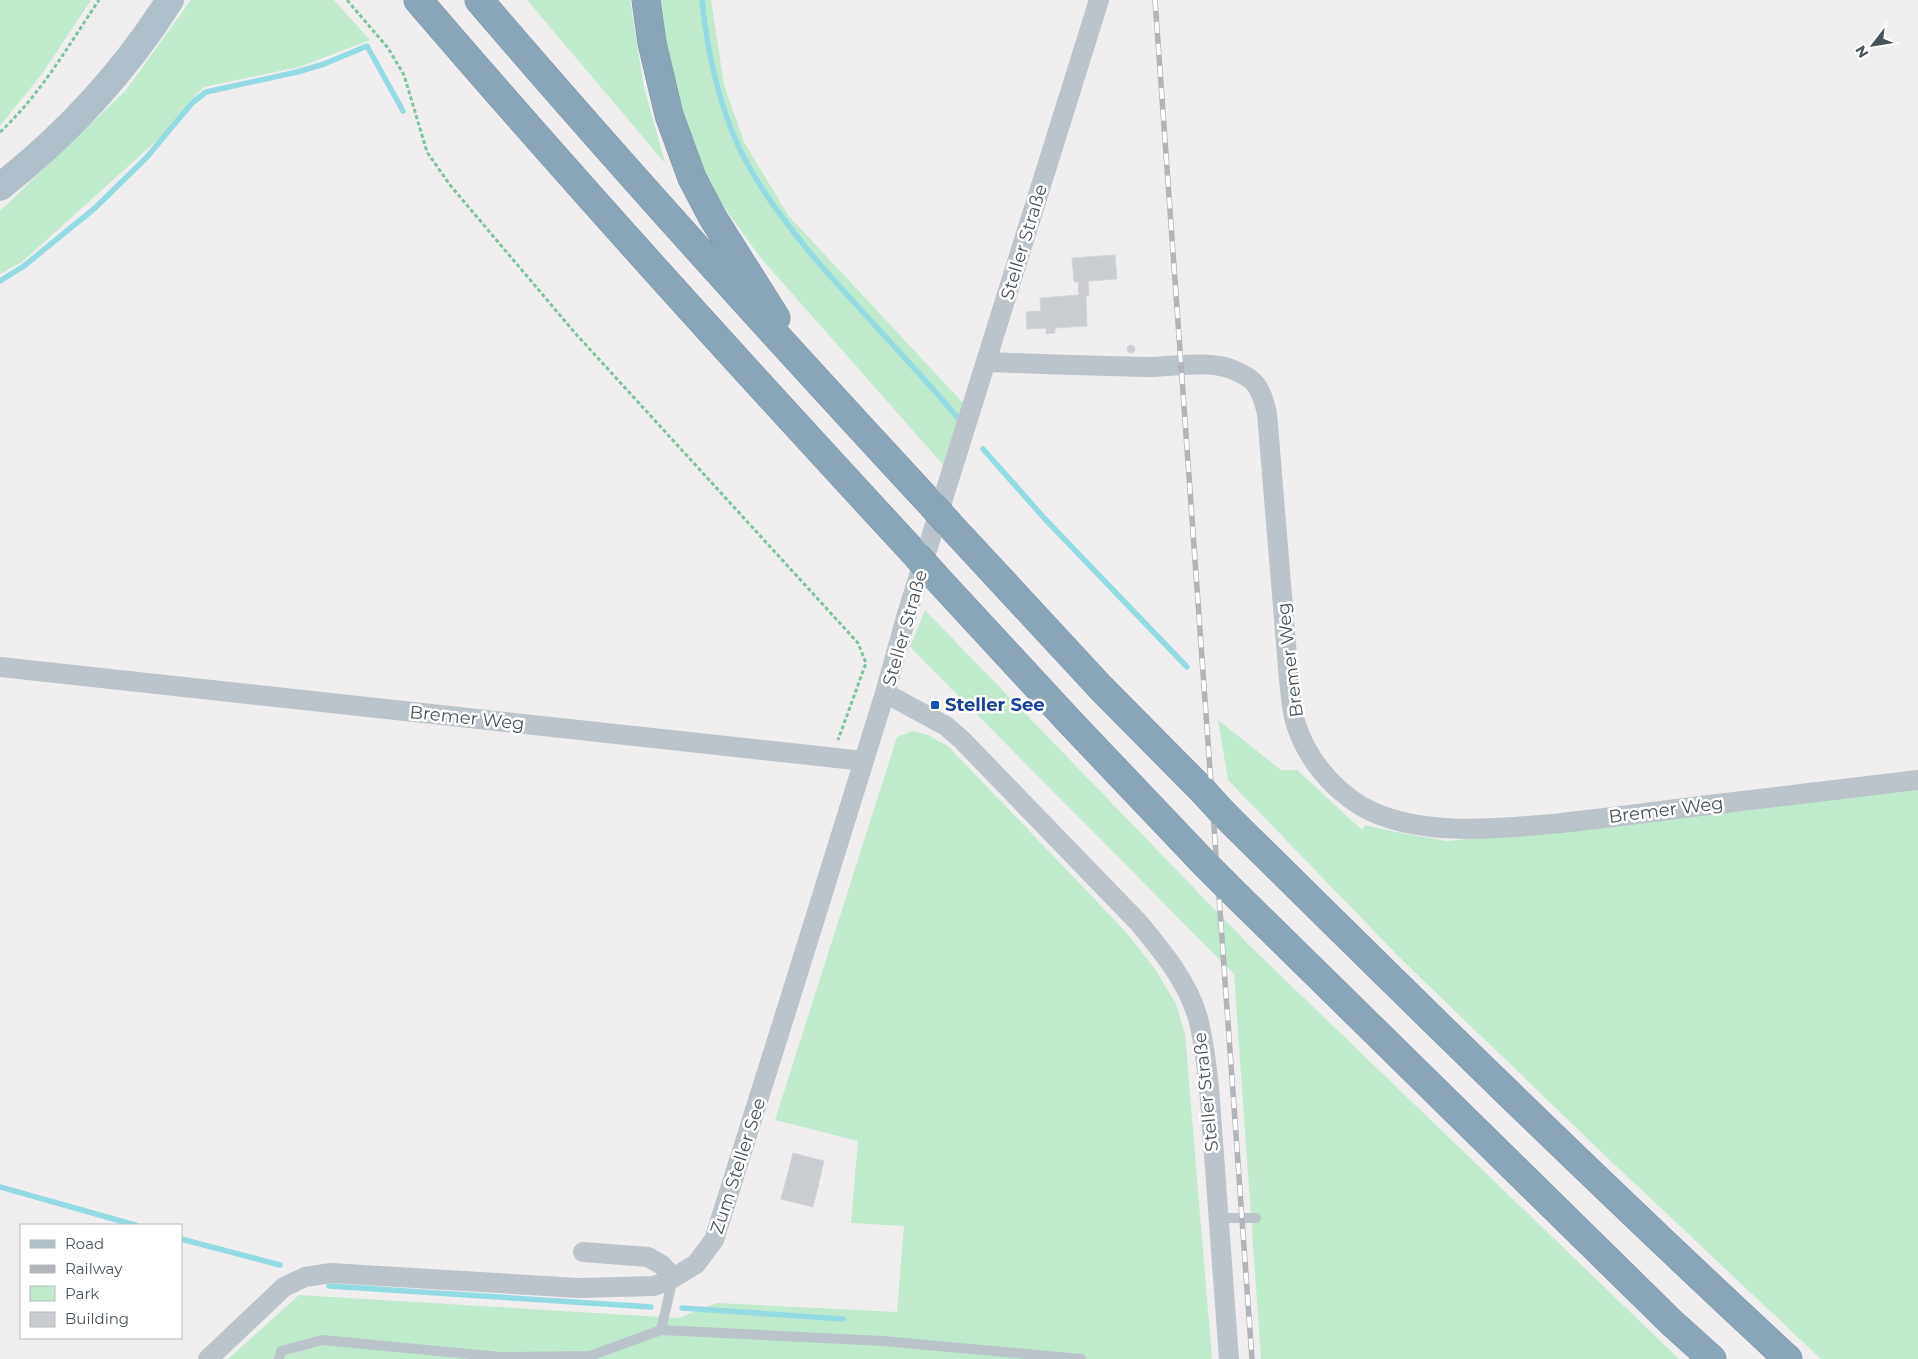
<svg xmlns="http://www.w3.org/2000/svg" width="1918" height="1359" font-family="Montserrat,sans-serif">
<rect width="100%" height="100%" fill="#f1eeef"/>
<!-- green -->
<path fill="#c0eacc" d="M0 0H91L44 71 0 126Z
M191 0H334L370 40 299 67 204 87 190 101 165 133 22 262 0 274V211L126 90Z
M527 0H630L644 87 665 163Z
M658 0H711L724 85 744 142 788 215 963 403 945 467 760 257 707 183 675 99Z
M925 610 1251 947 1679 1359H1261L1234 974 910 647Z
M1218 720 1281 770H1297L1362 830 1365 825 1396 832 1447 841 1918 790V1359H1821L1613 1163 1404 962 1228 780Z
M913 731 928 735 948 746 1126 932 1155 969 1176 1004 1185 1034 1212 1359H228L299 1295 678 1318 717 1303 897 1312 904 1226 851 1223 858 1141 775 1120 897 737Z"/>
<g fill="none" stroke-linecap="round" stroke-linejoin="round">
<!-- stream -->
<path stroke="#92dbe3" stroke-width="5.5" d="M702 0C707 49 717 98 737 143 756 185 783 219 811 254 859 310 911 362 958 418
M0 281 24 266 95 208 147 157 192 103 206 92 297 72 324 64 367 46 403 111
M983 449 1045 519 1187 667
M0 1187 135 1225
M181 1239 280 1265
M329 1286 651 1307
M682 1308 843 1319"/>
</g>
<!-- building -->
<path fill="#c9ccd0" stroke="#d3d5d9" d="M1115 255 1117 279 1088 281 1089 295 1086 296 1087 326 1055 328V333L1046 334V328L1027 329 1026 312 1041 311 1040 298 1079 295 1078 282H1074L1072 258Z
M1127 349a4 4 0 1 1 8 0a4 4 0 1 1-8 0Z
M793 1153 824 1161 813 1207 781 1199Z"/>
<g fill="none" stroke-linecap="round" stroke-linejoin="round">
<defs>
<path id="motorway" d="M418 0C580 189 748 373 917 556
M479 0C626 172 778 339 932 505
M646 0 652 43 669 115 692 178 713 218 776 318
M949 524 1101 688 1202 790
M934 575 1070 722 1205 864
M1224 814C1410 998 1596 1181 1788 1359
M1228 887 1671 1322 1712 1359"/>
</defs>
<!-- motorway casing -->
<use href="#motorway" stroke="#7691a4" stroke-width="29"/>
<!-- path -->
<path stroke="#7cc59a" stroke-width="3" stroke-dasharray="4 2.5" stroke-linecap="butt" d="M347 0 388 48 404 75 427 152 450 185 575 333 858 643 866 663 838 740
M0 132C41 94 68 46 99 0"/>
<!-- service -->
<path stroke="#bbc4ca" stroke-width="10" d="M1218 1218H1256
M661 1330 883 1341 1081 1359
M279 1359 281 1351 322 1340 501 1357 590 1356 661 1330 673 1278"/>
<!-- minor -->
<path stroke="#bbc4ca" stroke-width="20" d="M987 362C1040 364 1094 366 1147 367 1171 367 1208 360 1231 369 1257 379 1260 387 1267 413L1289 680C1291 693 1291 708 1295 721 1305 756 1330 787 1361 806 1416 838 1500 829 1561 823 1608 818 1654 812 1700 806 1773 797 1845 789 1918 780
M0 667 864 761
M885 693 946 726 962 740 1138 922C1161 950 1186 979 1197 1015 1204 1038 1206 1063 1209 1087L1229 1359
M583 1252 648 1257 662 1265 673 1278
M208 1359 284 1287 305 1277 331 1273 579 1288 654 1286 673 1278 696 1264 714 1240 789 1002 885 693 907 614 1099 0"/>
<!-- primary -->
<path stroke="#b0c0cb" stroke-width="28" d="M0 187C66 135 125 71 170 0"/>
<!-- motorway -->
<use href="#motorway" stroke="#8aa5b8" stroke-width="28"/>
<defs>
<path id="rail" d="M1155 0 1252 1359"/>
</defs>
<!-- rail casing -->
<use href="#rail" stroke="#b1b4b8" stroke-width="5.5"/>
<!-- rail -->
<use href="#rail" stroke="#fff" stroke-width="4" stroke-dasharray="11" stroke-linecap="butt"/>
<defs>
<path id="motorway-bridge" d="M932 505 949 524
M917 556 934 575
M1202 790 1224 814
M1205 864 1228 887"/>
</defs>
<!-- motorway-bridge casing -->
<use href="#motorway-bridge" stroke="#7691a4" stroke-width="29" stroke-linecap="butt"/>
<!-- motorway-bridge -->
<use href="#motorway-bridge" stroke="#8aa5b8" stroke-width="28"/>
</g>
<!-- markers -->
<rect fill="#1a4fb4" stroke="#fff" stroke-width="2" x="930" y="700" width="10" height="10" rx="2.5"/>
<g text-anchor="middle" dominant-baseline="central" stroke-width="5" stroke-linejoin="round" paint-order="stroke">
<!-- street labels -->
<g font-size="18" fill="#48535a" stroke="#fff">
<text transform="translate(1024 242) rotate(-73)">Steller Straße</text>
<text transform="translate(905 628) rotate(-74)">Steller Straße</text>
<text transform="translate(1290 660) rotate(-97)">Bremer Weg</text>
<text transform="translate(467 718) rotate(6)">Bremer Weg</text>
<text transform="translate(1666 810) rotate(-7)">Bremer Weg</text>
<text transform="translate(1206 1092) rotate(-96)">Steller Straße</text>
<text transform="translate(738 1166) rotate(-72)">Zum Steller See</text>
</g>
<!-- transit labels -->
<g font-size="18" font-weight="bold" fill="#164399" stroke="#fff" text-anchor="start">
<text x="945" y="705">Steller See</text>
</g>
</g>
<!-- legend -->
<rect x="20" y="1224" width="162" height="115" fill="#ffffff" stroke="#b6babd"/>
<rect x="30" y="1240" width="25" height="8" fill="#b0c0cb" stroke="#b6babd"/>
<text x="65" y="1249" font-size="15" fill="#48535a">Road</text>
<rect x="30" y="1265" width="25" height="8" fill="#b1b4b8" stroke="#b6babd"/>
<text x="65" y="1274" font-size="15" fill="#48535a">Railway</text>
<rect x="30" y="1286" width="25" height="15" fill="#c0eacc" stroke="#b6babd"/>
<text x="65" y="1299" font-size="15" fill="#48535a">Park</text>
<rect x="30" y="1312" width="25" height="15" fill="#c9ccd0" stroke="#b6babd"/>
<text x="65" y="1324" font-size="15" fill="#48535a">Building</text>
<!-- north arrow -->
<g transform="translate(1873 45) rotate(239)" stroke="#ffffff" stroke-width="4" paint-order="stroke">
<path d="M0-4L9 19L0 12L-9 19Z" fill="#48535a"/>
<text y="-8" font-size="14" font-weight="bold" text-anchor="middle" fill="#48535a">N</text>
</g>
</svg>
